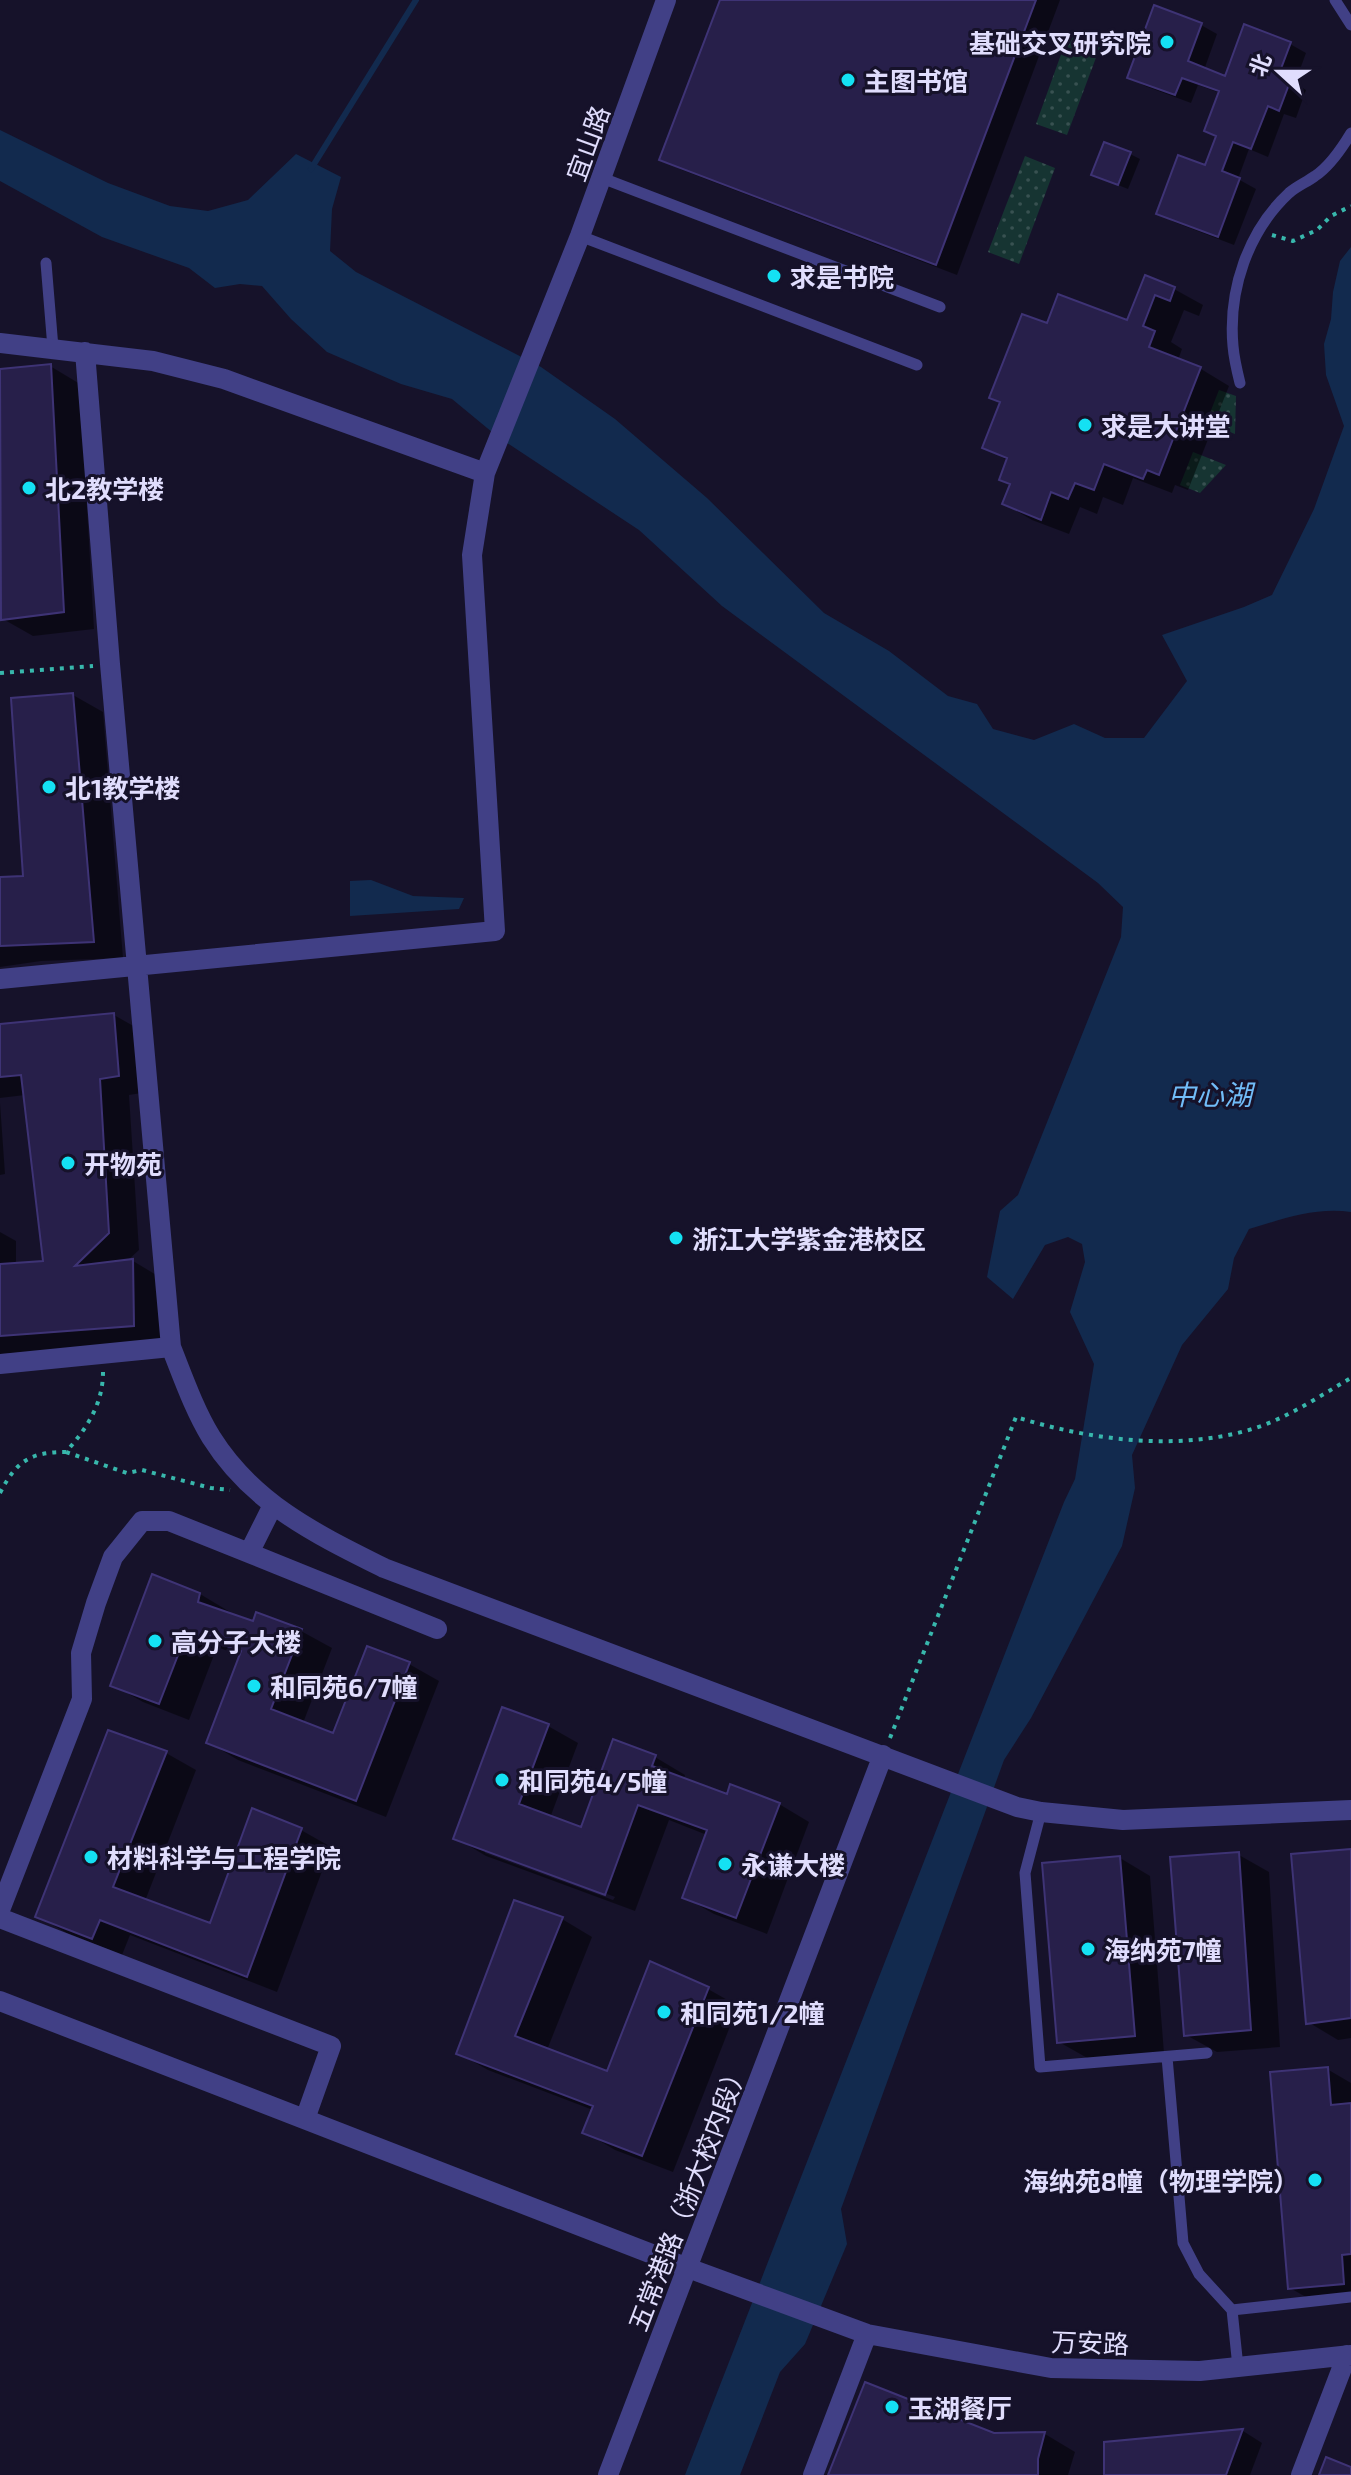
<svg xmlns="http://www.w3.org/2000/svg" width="1351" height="2475" font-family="'Exo 2','Noto Sans SC',sans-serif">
<defs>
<pattern id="grass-dots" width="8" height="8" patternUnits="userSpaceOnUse" patternTransform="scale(2)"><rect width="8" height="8" fill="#163432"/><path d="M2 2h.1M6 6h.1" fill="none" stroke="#385151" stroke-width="1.8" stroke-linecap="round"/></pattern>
</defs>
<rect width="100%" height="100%" fill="#16122a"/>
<!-- grass -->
<path fill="url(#grass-dots)" d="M1068 35 1100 47 1067 135 1036 124Z
M1025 156 1055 168 1019 264 988 252Z
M1219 390 1236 396 1235 434 1206 423Z
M1193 452 1226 465 1200 493 1180 485Z"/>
<!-- water -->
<path fill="#122a4e" d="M0 130 108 183 170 206 208 211 248 200 296 154 341 177 332 209 330 251 356 272 541 367 615 419 707 498 824 613 889 651 948 696 977 704 993 729 1034 740 1074 724 1105 738H1144L1187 681 1162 635 1244 607 1272 595 1314 509 1344 426 1326 375 1324 344 1331 319 1333 292 1340 261 1351 247V1212C1315 1207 1283 1219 1249 1229L1234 1258 1228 1289 1182 1345 1132 1455 1135 1488 1122 1546 1031 1718 1004 1760 841 2209 847 2244 805 2344 780 2372 740 2475H685L1064 1502 1075 1479 1094 1364 1070 1312 1085 1262 1082 1244 1068 1237 1045 1245 1013 1299 987 1277 1000 1211 1018 1195 1121 937 1123 907 1098 883 722 606 639 530 498 437 452 399 401 384 327 352 291 319 262 286 240 284 215 288 189 268 102 237 0 181Z
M371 880 413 896 464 898 459 909 350 916V881Z"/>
<!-- shadow -->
<path fill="#0007" fill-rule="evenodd" d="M722 0H1060L957 275 682 170 661 159Z
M1201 25 1217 34 1204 70 1226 78 1290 44 1306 53 1295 83 1306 90 1296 118 1284 114 1268 157 1249 149 1238 179 1256 189 1234 245 1174 222 1158 213 1207 167 1218 137 1220 93 1198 85 1191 103 1145 86 1129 77Z
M1130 154 1140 159 1128 189 1103 179Z
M1146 278 1174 289 1203 305 1199 316 1184 310 1171 342 1182 349 1178 360 1201 369 1229 386 1188 490 1175 485 1172 493 1133 478 1123 505 1103 497 1097 514 1080 507 1069 534 1032 520 1004 504 1011 485 1008 461 985 447 1048 326 1128 323Z
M50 366 80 384 94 629 33 636 3 619 0 579V371Z
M73 695 103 712 123 958 41 961 0 967V879L25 877Z
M114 1015 144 1032 148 1092 129 1095 139 1250 126 1262 133 1261 163 1279 164 1342 0 1354V1232L16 1241V1264L45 1262 25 1095 0 1098V1026Z
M0 1103 5 1174 0 1175Z
M200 1594 230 1612 229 1615 254 1624 257 1614 301 1631 332 1648 303 1723 335 1736 409 1664 439 1681 386 1817 238 1760 208 1742 241 1656 217 1647 189 1720 143 1702 113 1685Z
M548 1726 578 1743 550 1818 582 1830 614 1742 655 1757 685 1775 683 1780 728 1797 779 1804 809 1822 767 1934 714 1914 684 1897 707 1835 669 1820 635 1911 486 1856 456 1838ZM485 1849 615 1897 613 1900 485 1853Z
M109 1732 166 1753 196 1770 145 1901 211 1925 301 1830 331 1847 277 1992 130 1935 122 1955 67 1933 37 1916Z
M1351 1851V2038L1338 2040 1308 2022Z
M1239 1855 1269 1872 1280 2047 1217 2052 1186 2035Z
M1120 1858 1150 1876 1164 2053 1089 2059 1059 2042Z
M562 1919 592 1937 547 2050 608 2073 708 1989 738 2006 673 2172 615 2150 585 2132 593 2110 488 2070 458 2053Z
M1327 2069 1351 2083V2303L1320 2305 1290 2288Z
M1243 2431 1262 2443 1250 2475H1106V2444Z
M1045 2434 1075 2452 1068 2475H830L993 2435Z"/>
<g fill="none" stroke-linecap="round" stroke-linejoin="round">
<!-- stream -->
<path stroke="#122a4e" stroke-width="6" d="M311 169 416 0"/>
</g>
<!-- building -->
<path fill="#271f4a" stroke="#3e3375" stroke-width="2" d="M720 0H1036L936 265 659 160Z
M1154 5 1202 23 1188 61 1225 76 1244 24 1291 42 1279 74 1291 79 1279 111 1268 106 1251 149 1233 142 1222 171 1240 178 1218 237 1156 214 1178 155 1205 165 1216 136 1204 131 1219 91 1182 78 1175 95 1127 78Z
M1104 142 1131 152 1118 185 1091 175Z
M1145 275 1175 287 1170 301 1155 295 1143 326 1155 331 1149 347 1201 367 1159 475 1147 470 1143 479 1104 464 1094 490 1075 483 1068 499 1051 492 1041 520 1002 504 1010 484 999 480 1007 458 982 448 1000 402 989 398 1022 314 1047 323 1058 294 1127 320Z
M51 364 64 612 1 620 0 369Z
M73 693 94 942 0 946V877L23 876 11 698Z
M114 1013 119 1076 100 1079 109 1233 75 1266 133 1259 134 1326 0 1336V1264L43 1261 21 1075 0 1077V1024Z
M152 1574 200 1593 198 1602 253 1621 256 1612 302 1629 271 1709 333 1733 367 1646 410 1662 356 1801 206 1743 241 1651 187 1632 159 1704 110 1686Z
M502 1707 549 1724 519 1804 581 1827 613 1739 656 1755 652 1766 727 1794 730 1784 780 1803 736 1918 682 1898 707 1830 638 1805 605 1895 453 1839Z
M108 1730 167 1751 113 1887 210 1923 252 1808 302 1828 247 1977 100 1920 92 1939 35 1917Z
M1351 1849V2018L1306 2024 1291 1854Z
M1239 1852 1251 2030 1184 2036 1170 1857Z
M1120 1856 1135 2036 1057 2043 1042 1863Z
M514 1900 563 1917 515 2036 607 2071 650 1961 709 1987 642 2156 582 2133 593 2106 456 2054Z
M1328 2067 1331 2105 1351 2103V2254L1342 2255 1344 2284 1288 2289 1270 2072Z
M865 2382 994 2433 1045 2432 1038 2459V2475H828Z
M1243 2429 1226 2475H1104V2442Z
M1326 2457 1351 2467V2475H1319Z"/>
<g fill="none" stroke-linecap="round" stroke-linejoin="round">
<!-- path -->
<path stroke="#38b7ac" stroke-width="4" stroke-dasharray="4 6" stroke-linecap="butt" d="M1272 235 1293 241 1317 230 1331 216 1351 206
M0 673 93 666
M66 1452 127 1473 142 1470 211 1488 230 1490
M0 1493C17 1460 31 1452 66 1452 87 1428 103 1404 103 1372
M890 1738 1016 1417C1092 1441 1188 1453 1264 1425 1295 1413 1323 1394 1351 1378"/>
<!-- service -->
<path stroke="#414086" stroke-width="11" d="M1335 0 1351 25
M602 178 940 307
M580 236 917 365
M46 263 53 348
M1240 383C1237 371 1234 358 1233 346 1228 290 1248 231 1289 193 1297 186 1307 182 1315 176 1330 166 1342 148 1351 133
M1041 1812 1025 1873 1040 2067 1207 2053
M1167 2057 1183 2243 1199 2274 1232 2310 1238 2367
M1232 2310 1351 2297"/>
<!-- minor -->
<path stroke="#414086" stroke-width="20" d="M0 343 153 361 224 379 485 473
M85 352 110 664 171 1347C183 1377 194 1409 211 1437 253 1504 316 1534 384 1568L1017 1807 1041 1812 1123 1820 1351 1810
M0 979 495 931 472 555 485 473 580 236 666 0
M0 1364 171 1347
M249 1553 437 1629
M0 1910 82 1699 81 1653 96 1603 113 1557 142 1521H169L249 1553 273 1505
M0 1918 331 2046 305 2119
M0 2001 688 2268 867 2334 1051 2368 1200 2371 1351 2355
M608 2475 883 1755
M813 2475 867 2334
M1301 2475 1347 2355"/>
</g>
<!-- markers -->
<g fill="#14e1f3" stroke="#16122a" stroke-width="3">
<circle cx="1167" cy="42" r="8"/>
<circle cx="848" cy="80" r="8"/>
<circle cx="774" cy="276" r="8"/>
<circle cx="1085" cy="425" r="8"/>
<circle cx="29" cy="488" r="8"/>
<circle cx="49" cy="787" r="8"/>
<circle cx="68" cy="1163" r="8"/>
<circle cx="676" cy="1238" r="8"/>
<circle cx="155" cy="1641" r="8"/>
<circle cx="254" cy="1686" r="8"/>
<circle cx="502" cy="1780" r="8"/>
<circle cx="91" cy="1857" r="8"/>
<circle cx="725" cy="1864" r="8"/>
<circle cx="1088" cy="1949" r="8"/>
<circle cx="664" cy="2012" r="8"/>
<circle cx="1315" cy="2180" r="8"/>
<circle cx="892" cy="2407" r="8"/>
</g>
<g text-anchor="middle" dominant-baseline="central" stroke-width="6" stroke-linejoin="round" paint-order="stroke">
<!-- poi labels -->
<g font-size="26" font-weight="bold" fill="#e0ddfd" stroke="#16122a" text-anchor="start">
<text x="1151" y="42" text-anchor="end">基础交叉研究院</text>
<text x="864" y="80">主图书馆</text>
<text x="790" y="276">求是书院</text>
<text x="1101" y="425">求是大讲堂</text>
<text x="45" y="488">北2教学楼</text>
<text x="65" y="787">北1教学楼</text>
<text x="84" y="1163">开物苑</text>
<text x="692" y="1238">浙江大学紫金港校区</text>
<text x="171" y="1641">高分子大楼</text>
<text x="270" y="1686">和同苑6/7幢</text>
<text x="518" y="1780">和同苑4/5幢</text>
<text x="107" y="1857">材料科学与工程学院</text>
<text x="741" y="1864">永谦大楼</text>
<text x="1104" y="1949">海纳苑7幢</text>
<text x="680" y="2012">和同苑1/2幢</text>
<text x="1299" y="2180" text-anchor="end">海纳苑8幢（物理学院）</text>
<text x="908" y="2407">玉湖餐厅</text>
</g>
<!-- street labels -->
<g font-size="26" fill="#e0ddfd" stroke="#16122a">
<text transform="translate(587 143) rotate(-70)">宜山路</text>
<text transform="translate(687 2196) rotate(-69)">五常港路（浙大校内段）</text>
<text transform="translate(1090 2342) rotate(2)">万安路</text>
</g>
<!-- water labels -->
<g font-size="28" font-style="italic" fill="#71bcf8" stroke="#16122a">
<text x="1210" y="1094">中心湖</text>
</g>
</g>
<!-- north arrow -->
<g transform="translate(1279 72) rotate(291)" stroke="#16122a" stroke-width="6" paint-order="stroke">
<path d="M0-6L14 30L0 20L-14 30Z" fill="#e0ddfd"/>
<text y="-12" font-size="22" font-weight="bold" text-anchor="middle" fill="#e0ddfd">北</text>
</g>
</svg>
